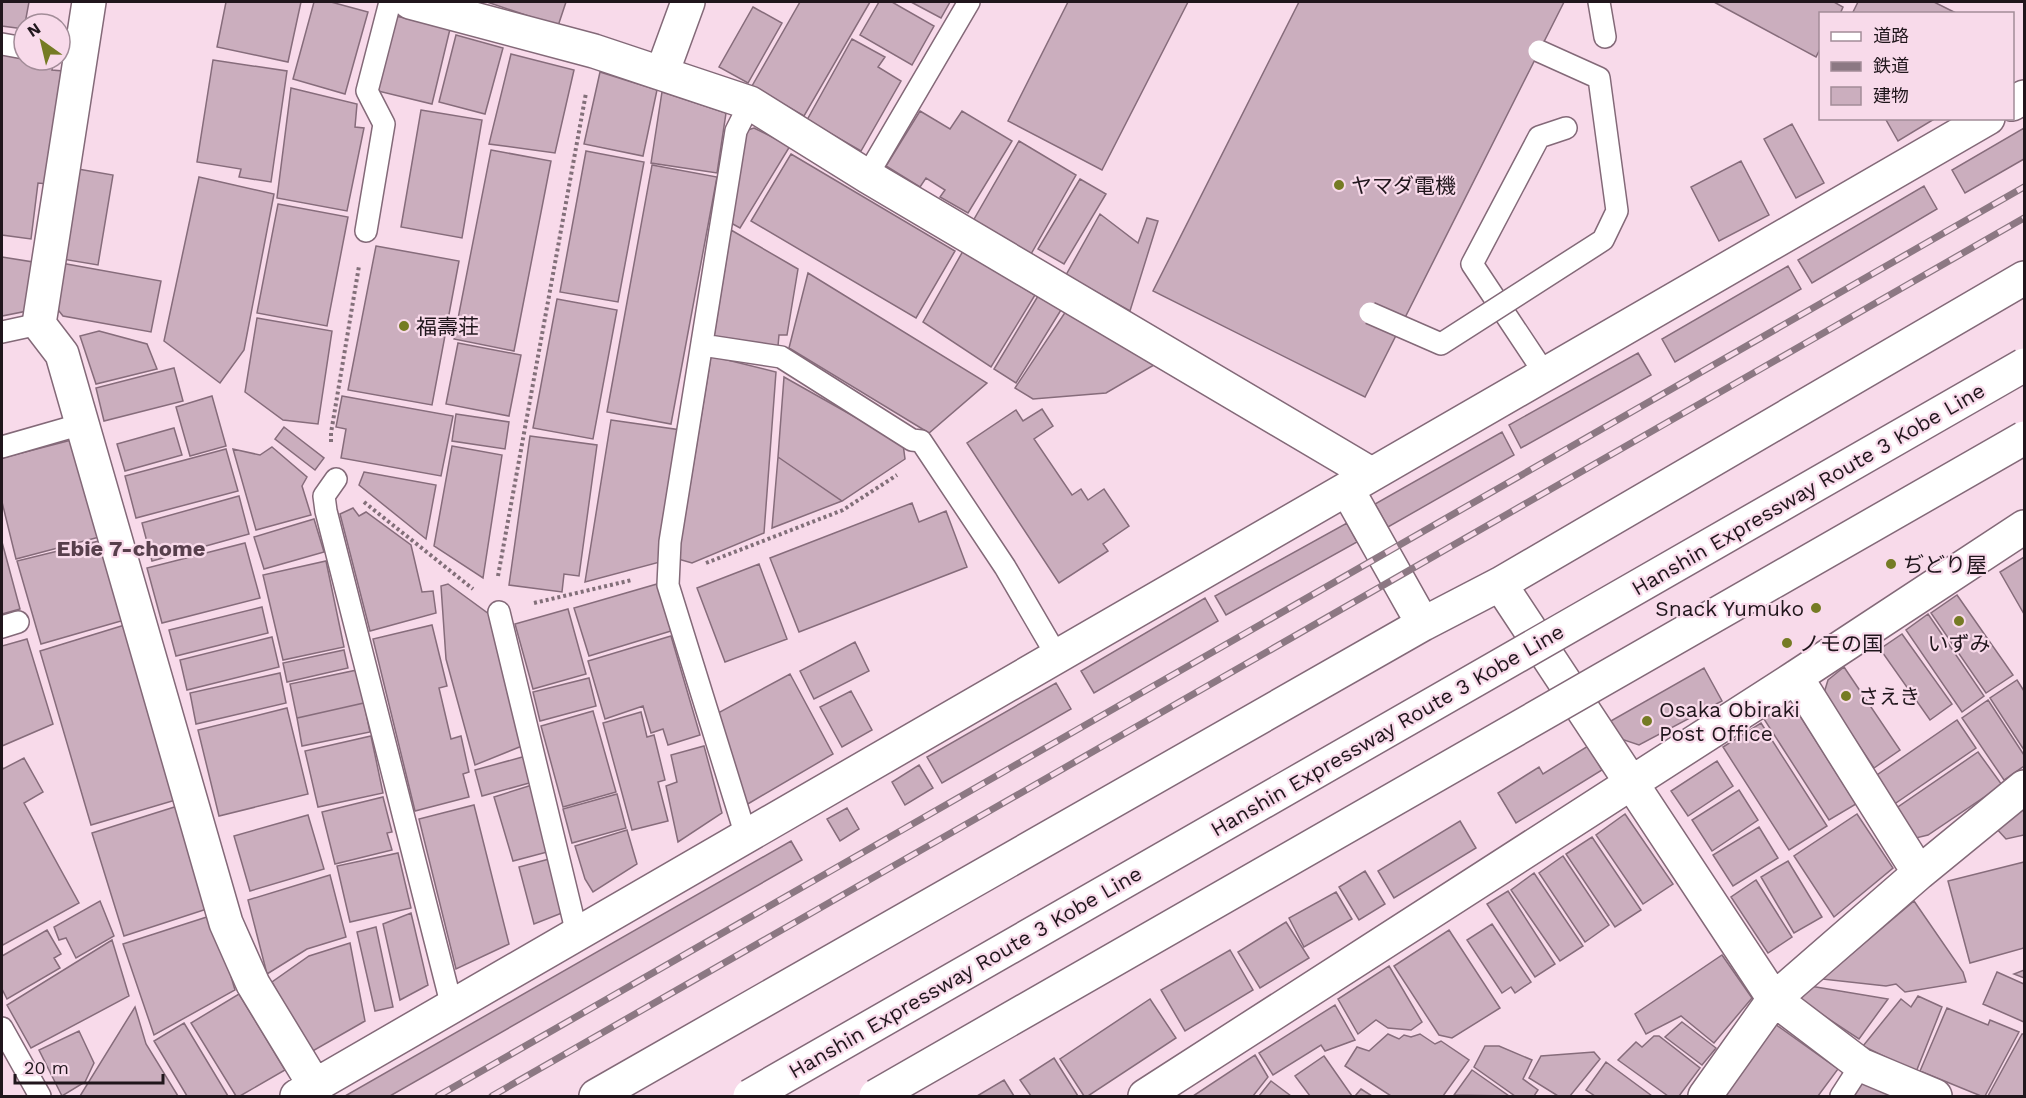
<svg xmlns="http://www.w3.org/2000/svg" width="2026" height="1098" font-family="'Work Sans','Noto Sans JP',sans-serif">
<rect width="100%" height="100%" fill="#f8daea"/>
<!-- building -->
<path fill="#cbaebe" stroke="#866c7b" stroke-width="1.5" d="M2 2H29L24 29 2 26Z
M226 2H301L288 62 217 47Z
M314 2H331L368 12 345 94 293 79Z
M487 2H566L558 26Z
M800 2H870L804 116 752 86Z
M879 2H892L934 26 912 65 860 35Z
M911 2H950L941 18Z
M1068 2H1188L1102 170 1008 121Z
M1299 2H1564L1365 397 1153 291Z
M1714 2H1834L1843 7 1840 14H1820V49L1816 57Z
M1858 2H1934L1958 14H1852Z
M753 7 782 23 748 83 719 67Z
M396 16 450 29 432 104 378 91Z
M456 35 503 48 485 114 439 102Z
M852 39 885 57 878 67 901 81 861 151 807 120Z
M2 54 24 57V60H54L52 70 63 71 48 184 38 183 31 239 2 235Z
M511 54 574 70 555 153 489 144Z
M213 60 287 71 271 182 239 177 241 169 197 162Z
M600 72 657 90 643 156 584 144Z
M291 88 357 104 355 127 364 128 347 211 277 198Z
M662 92 726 113 717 173 651 163Z
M421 110 482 120 462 238 401 227Z
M920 111 950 129 962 111 1012 141 968 213 940 197 945 190 926 178 920 187 886 166Z
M1885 118H1936L1898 141Z
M1792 124 1824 183 1796 198 1764 139Z
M754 128 790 146 740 228 731 223 741 132Z
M2024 128V159L1965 193 1952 170Z
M1019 141 1076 175 1031 254 973 221Z
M491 150 551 161 514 351 454 339Z
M586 151 644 162 618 302 560 292Z
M791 154 955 251 916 318 751 221Z
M1741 161 1769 215 1719 241 1691 187Z
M652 165 717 177 671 424 607 412Z
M78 169 113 175 98 265 62 259Z
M199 177 274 194 244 350 220 383 164 341Z
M1080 179 1106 194 1064 264 1038 249Z
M1924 186 1937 209 1812 283 1798 260Z
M278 204 348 217 327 326 257 313Z
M1100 214 1138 243 1147 218 1158 221 1130 311 1066 275Z
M731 230 798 269 787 335H779L778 346 714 336Z
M376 246 459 261 432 405 348 390Z
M963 251 1035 295 991 367 923 322Z
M2 257 33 262 27 311 2 316Z
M61 263 161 281 151 332 63 316 55 306Z
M1788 266 1801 289 1675 362 1662 339Z
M808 273 987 383 929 433 789 348Z
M1038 296 1061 310 1016 383 994 369Z
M557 299 617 310 593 439 533 428Z
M1066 311 1154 365 1106 393 1033 399 1015 388Z
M257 318 332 331 318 424 283 420 245 392Z
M99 331 147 344 157 369 96 384 80 336Z
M458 343 521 355 509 416 446 404Z
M1638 353 1651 375 1521 448 1509 425Z
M711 356 776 372 764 533 692 563 678 559Z
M174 368 183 401 104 421 96 388Z
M784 377 903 444 905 459 842 501 778 457Z
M212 396 226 446 190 456 176 407Z
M342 396 453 416 441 476 341 458 346 429 336 427Z
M1042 409 1053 426 1034 439 1072 495 1081 489 1088 500 1104 489 1129 526 1103 544 1108 551 1059 583 967 443 1016 410 1023 421Z
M456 414 509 422 505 449 452 441Z
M611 420 681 430 660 562 585 582Z
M284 427 324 458 315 470 275 439Z
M174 428 182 455 125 471 117 444Z
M1502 432 1514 455 1388 527 1375 504Z
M530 436 597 445 579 576 564 574 562 592 509 585Z
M83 437 107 535 16 559 2 502V458Z
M452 446 502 455 483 578 434 546Z
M272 447 307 477 302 486 311 515 256 530 233 449 260 455Z
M226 449 238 491 136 518 125 476Z
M778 457 842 501 772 528Z
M364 472 436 485 426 539 359 485Z
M239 496 249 534 152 561 142 523Z
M912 503 919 522 946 511 967 567 799 632 770 558Z
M353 508 359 516 366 512 411 545 422 592 433 591 436 613 370 631 340 514Z
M314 519 324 552 264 569 254 537Z
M1347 523 1357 542 1226 615 1215 596Z
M107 539 128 619 41 644 17 561Z
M2 542 20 609 2 614Z
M245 543 260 598 162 623 147 568Z
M2024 557V614L2000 572Z
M326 561 344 647 283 660 263 575Z
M759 564 787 639 725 662 697 588Z
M448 584 493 617 522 746 475 765 446 659 441 586Z
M657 584 671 631 589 656 574 608Z
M1957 595 2013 675 1986 693 1931 613Z
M1205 598 1218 621 1094 693 1081 671Z
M262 607 268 633 176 656 169 630Z
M568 609 586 674 533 689 515 624Z
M1928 614 1984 696 1962 712 1906 630Z
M128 624 179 799 91 825 40 651Z
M432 625 447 686 439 688 451 739 461 736 469 772 463 774 469 797 415 811 373 639Z
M1902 634 1952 704 1930 720 1880 649Z
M671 636 700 735 668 745 663 729 651 733 643 706 605 719 588 661Z
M272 637 279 667 187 690 180 660Z
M27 639 53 724 2 746V646Z
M855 642 869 671 814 699 800 671Z
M344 650 348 668 287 682 283 663Z
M1844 667 1900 750 1874 768 1824 693 1828 680Z
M1704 668 1722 701 1639 745 1618 738 1609 722Z
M357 670 364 703 297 718 290 684Z
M280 673 286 703 196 724 190 693Z
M790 674 833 754 746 805 718 713Z
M589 678 596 706 540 721 533 692Z
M2017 680 2024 691V750L1990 698Z
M1056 683 1071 709 942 783 927 757Z
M851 691 872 730 842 747 820 707Z
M1988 700 2024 755V766L2004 780 1962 718Z
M364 703 370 732 302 746 297 718Z
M1782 707 1797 711 1856 804 1829 820 1764 719Z
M287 708 308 794 219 816 198 730Z
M593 711 616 792 563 807 541 726Z
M641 712 647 737 654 735 665 780 658 782 668 821 632 830 603 723Z
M1957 720 1976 748 1893 805 1874 777Z
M1761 723 1827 826 1789 850 1723 747Z
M371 736 383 793 318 807 305 751Z
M704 746 722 813 678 842 666 786 677 782 671 755Z
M1588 746 1602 770 1516 823 1498 793 1539 767 1543 774Z
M1978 752 2002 785 1928 835 1916 838 1895 809Z
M526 756 533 782 482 796 475 770Z
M24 758 43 792 24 803 79 903 3 945 2 943V766L3 769Z
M1717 761 1733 786 1688 816 1671 791Z
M919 765 933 788 905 805 892 782Z
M532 785 551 851 513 861 494 797Z
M1739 790 1758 820 1712 851 1692 820Z
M617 794 626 828 572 843 563 809Z
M383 797 392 832 387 833 392 850 335 864 322 812Z
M2024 803V835L2006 839 1995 827Z
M184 804 216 906 124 936 92 833Z
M474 805 509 944 456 969 419 819Z
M847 808 859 829 840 841 827 819Z
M1625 814 1673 884 1643 904 1596 835Z
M1857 814 1893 868 1834 917 1794 856Z
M308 815 324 869 250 891 234 836Z
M1460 821 1476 848 1394 898 1378 871Z
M1759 827 1778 858 1733 886 1713 855Z
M627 830 637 864 593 892 585 879 575 846Z
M1592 837 1641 910 1615 927 1566 854Z
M791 841 802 860 390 1096H345Z
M398 853 411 908 350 922 337 866Z
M1563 856 1609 925 1585 942 1539 873Z
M553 858 567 911 534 924 519 867Z
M1788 861 1822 917 1794 933 1761 877Z
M2024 862V948L1970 963 1948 881Z
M1365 871 1385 904 1359 920 1339 887Z
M1534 873 1583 946 1560 961 1511 890Z
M330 875 346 937 307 949 267 974 248 900Z
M1756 880 1792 937 1768 953 1731 897Z
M1508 891 1555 964 1535 977 1487 904Z
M1336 892 1352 919 1304 947 1289 918Z
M100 901 114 936 76 958 66 938 59 940 54 927Z
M1914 901 1963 972 1966 982 1905 992 1896 984 1886 986 1822 979Z
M411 913 428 985 400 1000 383 924Z
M213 915 235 990 154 1035 123 944Z
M1286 922 1309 958 1260 988 1238 952Z
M1492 924 1531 982 1515 993 1511 987 1502 993 1467 940Z
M376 927 393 1007 375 1011 357 932Z
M47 930 61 954 54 958 60 968 7 999 2 989V956Z
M1449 930 1500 1008 1452 1038 1439 1035 1394 966Z
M112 940 129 996 31 1048 7 1005Z
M350 943 365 1021 311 1052 272 982 309 956Z
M1230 950 1253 990 1185 1031 1161 990Z
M1722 955 1752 998 1714 1043 1681 1016 1646 1034 1635 1014Z
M1389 966 1422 1022 1411 1030 1388 1028 1376 1020 1358 1034 1338 999Z
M2024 970V978L2014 974Z
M1997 972 2024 984V1022L1983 1004Z
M1810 986 1888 999 1859 1039 1800 1000Z
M239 994 285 1070 240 1096H236L191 1023Z
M1918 996 1942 1007 1916 1072 1863 1046 1901 999 1911 1007Z
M1150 999 1176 1038 1088 1096H1084L1060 1059Z
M1335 1005 1355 1040 1325 1051 1321 1045 1273 1075 1259 1053Z
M135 1007 146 1044 178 1096H80Z
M1947 1008 1988 1025 1990 1020 2019 1032 1985 1096H1981L1920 1071Z
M1682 1022 1716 1048 1702 1065 1665 1037Z
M184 1023 228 1096H187L154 1041Z
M1775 1024 1838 1069 1818 1096H1723Z
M79 1031 94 1063 85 1082 62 1096 39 1050Z
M1388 1034 1399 1039 1404 1035 1411 1037 1420 1034 1435 1044 1441 1041 1469 1060 1443 1096H1391L1345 1066 1357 1047 1369 1051Z
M2022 1034H2024V1096H1988Z
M1654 1036H1659L1700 1068 1679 1096H1668L1618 1060 1636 1042 1642 1047Z
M1485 1046H1499L1532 1060 1523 1079 1538 1090 1534 1096H1515L1474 1067Z
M1594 1052 1600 1059 1570 1096H1558L1529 1078 1541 1056Z
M1255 1055 1268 1077 1253 1096H1193Z
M1324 1056 1352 1096H1310L1295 1076Z
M1054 1058 1078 1096H1031L1020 1080Z
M1606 1062 1652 1096H1595L1586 1090Z
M1472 1070 1509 1096 1454 1095Z
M1004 1080 1014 1096H977Z
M1271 1081 1291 1096H1259Z
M1861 1081 1895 1096H1850Z
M1361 1089 1372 1096H1355Z"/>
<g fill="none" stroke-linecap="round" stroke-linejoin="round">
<defs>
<path id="lane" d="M1599 2 1605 37
M2 44 24 48
M867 176 969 2
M366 231 384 124 367 91 390 2
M2 332 39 324
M702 345 781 357 912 440 921 441 1005 567 1057 656
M1545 374 1472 264 1539 137 1566 128
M2 447 82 424
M336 479 324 496 326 511 452 1007
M499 612 577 934
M2 627 18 622
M746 836 668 585 670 542 736 131 750 103
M2 1028 40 1096
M1841 1096 1861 1065"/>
<path id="street" d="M89 2 39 324 62 354 226 923 253 984 315 1086
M410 2 594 51 750 103 867 176 1371 474
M662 73 688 2
M2012 104 2024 97
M1347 489 1423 624
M1500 584 1774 999 1861 1065 1935 1096
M1796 677 1919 873
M297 1096 1988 118
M596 1096 1423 624 1500 584 2024 278
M1145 1096 1796 677 2024 527
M1705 1096 1774 999 1919 873 2024 787"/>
</defs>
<!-- lane casing -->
<use href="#lane" stroke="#836978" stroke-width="24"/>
<!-- street casing -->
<use href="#street" stroke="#836978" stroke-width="36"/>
<!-- path -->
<path stroke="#826f79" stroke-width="4" stroke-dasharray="3 3" stroke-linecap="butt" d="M331 442V433L359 266
M364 502 473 589
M706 563 843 510 897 475
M498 576 586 93
M534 603 632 580"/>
<!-- lane -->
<use href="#lane" stroke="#fff" stroke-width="21"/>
<!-- street -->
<use href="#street" stroke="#fff" stroke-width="33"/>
<defs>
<path id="rail" d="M438 1096 2024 187
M492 1096 2024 218"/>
</defs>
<!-- rail casing -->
<use href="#rail" stroke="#8c7883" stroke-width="7"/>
<!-- rail -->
<use href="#rail" stroke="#f8daea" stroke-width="4.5" stroke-dasharray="14" stroke-linecap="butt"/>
<defs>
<path id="lane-bridge" d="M1370 313 1441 344 1603 240 1617 211 1599 78 1539 51"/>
<path id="highway-bridge" d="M750 1096 2024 365
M876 1096 2024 438"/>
</defs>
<!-- lane-bridge casing -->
<use href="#lane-bridge" stroke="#836978" stroke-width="24" stroke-linecap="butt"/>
<!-- highway-bridge casing -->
<use href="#highway-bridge" stroke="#836978" stroke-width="36" stroke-linecap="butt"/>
<!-- lane-bridge -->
<use href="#lane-bridge" stroke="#fff" stroke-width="21"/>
<!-- highway-bridge -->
<use href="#highway-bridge" stroke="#fff" stroke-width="33"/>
</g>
<!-- markers -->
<g fill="#757b24" stroke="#f8daea" stroke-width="2">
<circle cx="1339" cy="185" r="6"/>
<circle cx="404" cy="326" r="6"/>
<circle cx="1891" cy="564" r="6"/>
<circle cx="1816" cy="608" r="6"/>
<circle cx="1959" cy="621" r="6"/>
<circle cx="1787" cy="643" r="6"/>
<circle cx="1846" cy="696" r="6"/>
<circle cx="1647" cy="721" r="6"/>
</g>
<g text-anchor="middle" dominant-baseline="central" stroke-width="4.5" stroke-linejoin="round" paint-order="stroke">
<!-- poi labels -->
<g font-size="21" fill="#20161c" stroke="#f8daea" text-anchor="start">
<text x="1351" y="185">ヤマダ電機</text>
<text x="416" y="326">福壽荘</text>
<text x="1903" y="564">ぢどり屋</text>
<text x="1804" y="608" text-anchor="end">Snack Yumuko</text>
<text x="1799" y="643">ノモの国</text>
<text x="1959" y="643" text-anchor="middle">いずみ</text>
<text x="1858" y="696">さえき</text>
<text x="1659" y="709">Osaka Obiraki<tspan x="1659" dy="24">Post Office</tspan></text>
</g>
<!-- street labels -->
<g font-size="21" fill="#20161c" stroke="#f8daea">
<text transform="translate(1808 489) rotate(-30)">Hanshin Expressway Route 3 Kobe Line</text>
<text transform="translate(1387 730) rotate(-30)">Hanshin Expressway Route 3 Kobe Line</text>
<text transform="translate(965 972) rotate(-30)">Hanshin Expressway Route 3 Kobe Line</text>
</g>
<!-- neighbourhood labels -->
<g font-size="22" font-weight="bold" fill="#573f4c" stroke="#f8daea">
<text x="131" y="548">Ebie 7-chome</text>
</g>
</g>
<!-- border -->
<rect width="2026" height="1098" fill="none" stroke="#20161c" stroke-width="6"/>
<!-- legend -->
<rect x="1819" y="12" width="195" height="108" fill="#f8daea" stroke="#a28c98" stroke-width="1.5"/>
<rect x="1831" y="32" width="30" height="9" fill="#ffffff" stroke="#a28c98" stroke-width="1.5"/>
<text x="1873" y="42" font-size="18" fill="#20161c">道路</text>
<rect x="1831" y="62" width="30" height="9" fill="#8c7883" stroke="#a28c98" stroke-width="1.5"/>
<text x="1873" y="72" font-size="18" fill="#20161c">鉄道</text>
<rect x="1831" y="87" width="30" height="18" fill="#cbaebe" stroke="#a28c98" stroke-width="1.5"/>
<text x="1873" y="102" font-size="18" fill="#20161c">建物</text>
<!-- north arrow -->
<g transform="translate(42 42) rotate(326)"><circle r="28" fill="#f8daea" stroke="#a28c98" stroke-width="1.5"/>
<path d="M0-4.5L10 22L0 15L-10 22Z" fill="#757b24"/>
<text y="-9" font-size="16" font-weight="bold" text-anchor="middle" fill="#20161c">N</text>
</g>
<!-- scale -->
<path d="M15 1074v9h148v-9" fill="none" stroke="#20161c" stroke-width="3"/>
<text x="24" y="1074" font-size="18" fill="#20161c" stroke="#f8daea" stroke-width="4.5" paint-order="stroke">20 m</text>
</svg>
